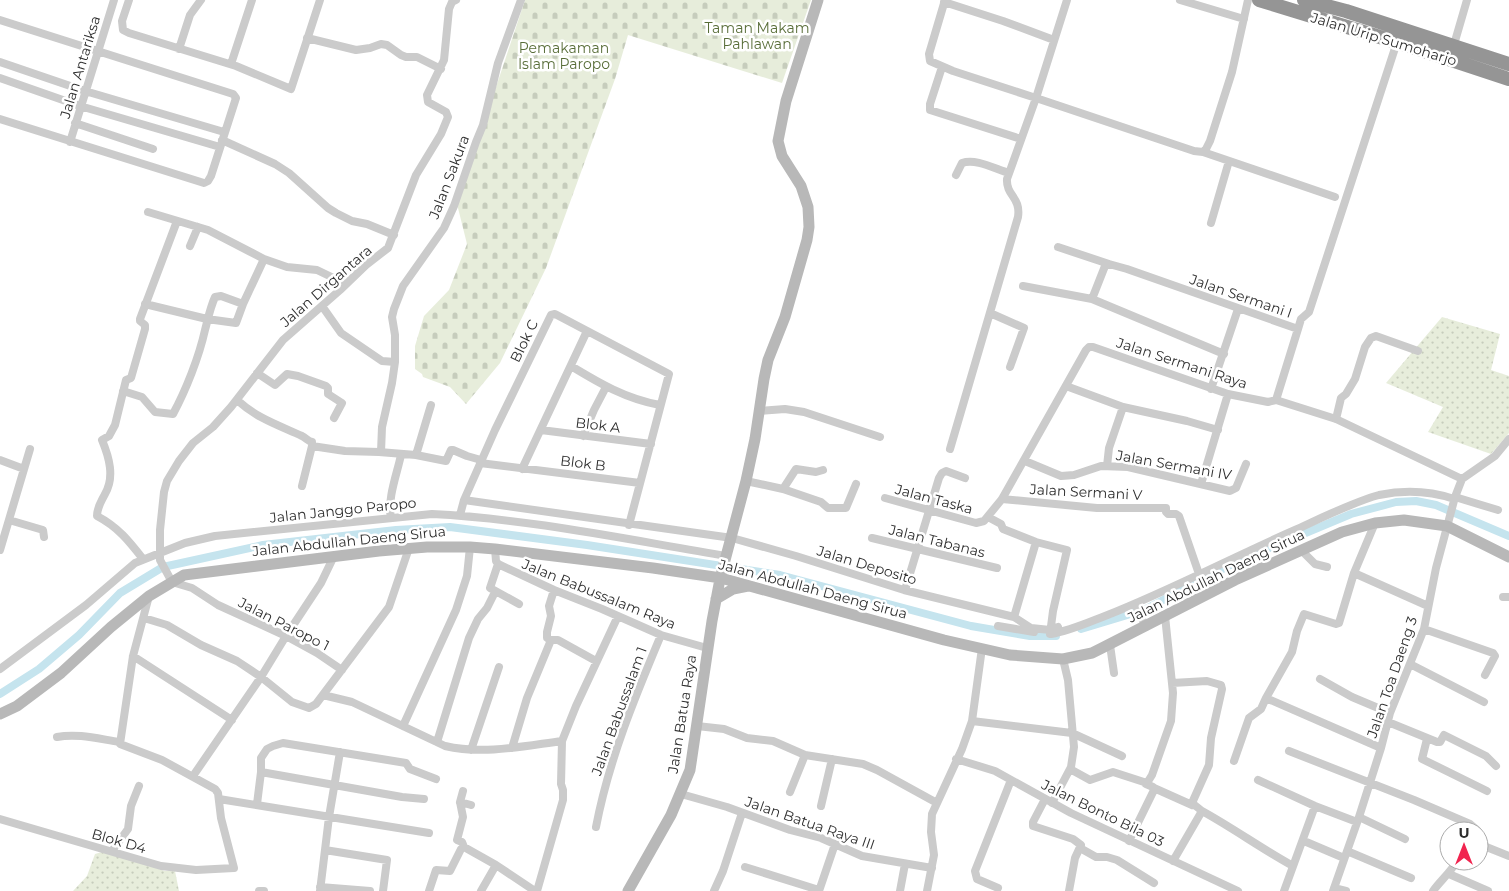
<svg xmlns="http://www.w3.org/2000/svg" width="1509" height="891" font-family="Montserrat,sans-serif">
<defs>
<pattern id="grass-dots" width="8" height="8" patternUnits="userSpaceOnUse" patternTransform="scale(1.25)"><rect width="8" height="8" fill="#e7eddb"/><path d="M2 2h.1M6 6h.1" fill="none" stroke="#c6ccbc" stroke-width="1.8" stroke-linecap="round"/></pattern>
<pattern id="cemetery-stones" width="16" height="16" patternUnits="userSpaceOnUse" patternTransform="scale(1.25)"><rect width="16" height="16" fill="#e7eddb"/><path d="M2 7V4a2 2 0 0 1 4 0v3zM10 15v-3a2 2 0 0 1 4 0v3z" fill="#c6ccbc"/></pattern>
</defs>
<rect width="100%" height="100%" fill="#fff"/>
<!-- grass -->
<path fill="url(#grass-dots)" d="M1442 317 1500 334 1491 370 1509 376V433L1491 454 1428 432 1443 407 1386 383Z
M105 851 165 871H175L179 891H73L87 876 95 854Z"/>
<!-- cemetery -->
<path fill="url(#cemetery-stones)" d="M525 0H811L782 83 628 35 615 79 546 268 500 363 466 404 450 387 423 377 422 374 415 369V346L424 316 449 290 467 244 457 204Z"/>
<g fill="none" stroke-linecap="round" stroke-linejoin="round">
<!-- canal -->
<path stroke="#c5e4ee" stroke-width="8" d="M1081 629 1144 610 1236 562 1351 514 1396 502 1416 501 1436 505 1509 536
M0 694 39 669 79 635 120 593 163 567 263 545 396 530 450 527 587 545 780 575 971 626 1030 636H1056"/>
<!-- street -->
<path stroke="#cbcbcb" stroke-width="8" d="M129 0 122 21 123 30 129 33 236 66 291 89 320 0
M945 0 929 54 930 61 953 71 1036 98 1067 0
M1180 0 1244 19
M944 2 1003 21 1054 40
M0 20 233 94 236 98 211 176 208 181 204 183 0 119
M307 38 356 50 370 48 381 44 387 45 401 55 406 57H417L441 69
M1453 48 1467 0
M179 49 190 15 201 0
M0 62 85 91 224 132
M231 64 252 0
M942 67 930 104V110L1021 139
M0 78 80 106 220 147
M75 123 153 149
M222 140 275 164 289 173 328 208 336 213 352 221 367 224 394 235
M70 142 114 0
M1203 152 1335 197
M956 175 962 163C976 158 995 169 1009 173
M148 212 208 230 264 259 287 267 317 270 346 284
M1211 223 1229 161
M190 246 198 227
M1058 247 1109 264
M1023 286 1092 299 1105 266 1109 264 1127 269 1298 329 1276 400
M1092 299 1224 354
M145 304 207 319 236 323 243 304 264 259
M322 306 341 333 382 361 395 362
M990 313 1024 328 1010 367
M1298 329 1301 319 1309 312 1397 42
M571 366C599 383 626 399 660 405
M257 373 275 385 287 374 298 376 326 386 328 388V394L342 403 334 418
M1066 386 1123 407 1187 421 1218 430
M1211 389 1238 309
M123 391 142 397 155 412 173 414C186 390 199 357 205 330 208 319 210 308 215 297L221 296 243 304
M237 400C258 419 278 425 302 436 306 438 308 441 312 442V446
M759 411 785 409 804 412 880 437
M1336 419 1341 398 1346 394 1355 379 1365 347 1371 338 1376 336 1418 351
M541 430 651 444
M583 436 594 410 606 387
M950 449 1018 217C1021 197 1006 196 1007 179L1036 98 1194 151 1203 152 1206 149 1210 141 1232 72 1248 0
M381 452 382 427 392 383 395 362V335L392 317 394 309 403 286 444 228 454 206 476 142 483 125 498 63 521 0
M416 455 431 405
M0 460 24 469
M1025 461 1061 476 1074 475 1101 466 1128 467 1230 491 1236 488 1246 464
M480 463 640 483
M1107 466 1109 448 1123 407
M522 469 587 331
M746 481 783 489 821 502 828 508H846L856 484
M1201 484 1228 394
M302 486 312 446 345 451 379 452 416 455 446 461 451 450H453L467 456 481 460
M783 489 796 469 816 472 823 470
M1455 497 1498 510
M885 498 976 523 984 521 1002 499 1086 350 1089 347H1093L1228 394 1268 402 1276 400 1336 419 1462 479
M1002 499 1097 508H1166V512L1168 514H1176L1179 516 1199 574
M464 500 495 430 551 315 555 314 669 374 629 525
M460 515 464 500 732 538 796 556 904 590 1014 617 1031 628 1050 630 1058 627
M988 517 1001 524 1003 529 1036 542 1067 550 1053 611 1050 634
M391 518C387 499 397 474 401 455
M9 520 43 530 44 537
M1375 523 1354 573 1339 623 1336 624 1304 614 1297 631 1292 652 1266 698 1381 748
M872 538 997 568
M495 549 496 561 498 564 554 590 602 609 661 635 707 648
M0 550 30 449
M1301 550 1315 564 1327 567
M143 559C129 541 118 527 97 516 97 507 101 502 105 494 115 477 109 457 102 440L109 436 115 425 126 380 131 378 145 329V325L140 321V319L177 221
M498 564 490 588 519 604
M1354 573 1428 606
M905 590 939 478 942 473 946 471 965 478
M1503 597H1509
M1135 604 1146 627
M1014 617 1036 542
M144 618 167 625 201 645 237 661 261 677 292 702 309 708 316 704 389 607 409 548
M998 626 1034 632
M1424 629 1493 653 1495 656 1485 675
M1051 634C1069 631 1087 623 1105 616 1169 591 1231 558 1295 530 1319 519 1353 502 1379 495 1404 490 1430 491 1454 499
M551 640H558L596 661
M1110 645 1114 673
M133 656 232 720
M1410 664 1484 702
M0 669 86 605 135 563 185 543 215 536 432 514C531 519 629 540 727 556
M342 670 317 653 286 636 218 605 192 588 172 582 160 560V530L164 492 167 481 179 461 193 443 213 427 231 407 283 340 340 290 366 265 388 248 416 175 441 134 448 117 446 112 428 102 427 95 444 60 449 9 452 2 456 0
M1320 679 1352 697 1390 713
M1172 683 1207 681 1221 685 1222 689 1211 738 1209 765 1192 803 1202 811 1173 861
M323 695 352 702 445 746C484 755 524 746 562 741
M972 721 1072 733 1122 756
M1388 722 1437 742H1440L1444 735 1486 756 1496 766
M403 726 456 610 467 576 470 547
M697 726 724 729 747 738 773 741 805 755 863 764 877 770 937 803
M57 737C78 733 99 739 120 742
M1427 739 1422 759 1487 791
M437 742 469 638 478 619 487 608 495 592
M512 748 527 698 551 640 547 638V632L551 616 549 606 554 590
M471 750 499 667
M1289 751 1414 800 1470 824 1477 830 1476 831
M956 759 995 771 1071 813 1238 891
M1234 761 1249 718 1261 709 1266 698
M1070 769 1090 780 1113 772 1147 783 1152 775 1171 721 1173 693 1165 616
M261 772 402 797 424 799
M193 776 261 677 286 636 321 583 334 556
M1258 780 1315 806 1357 822
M1154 788 1192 805
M463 791 460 802 463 817 457 840 462 842 464 847
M790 792 805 755
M681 794 727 807 790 830 821 838 862 856 932 868
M219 799 429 833
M1045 799 1033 822V826L1073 839 1081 845 1075 858 1069 891
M460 802 471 805
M1052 803 1071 767 1074 747 1068 680 1063 659
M257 804 261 772V758L267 749 273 746 283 743 406 763 410 769 436 779
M821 806 832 759
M1202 811C1233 828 1262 849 1293 866
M1359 817 1405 839
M0 819 161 866 196 870 234 868 221 818 218 793 215 789 162 760 120 744 133 656 149 596
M596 827C609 759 635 697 661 635
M1129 841 1154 790 1153 787 1146 784
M1304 841 1344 858
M1479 844 1509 856
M1080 848 1096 857H1107L1117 860 1154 883
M325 850 387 860 383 891
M112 851 128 829 131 806 139 786
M1347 851 1411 878
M745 867 819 890
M1449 874 1488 891
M320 887 370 891
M998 888 977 879 975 871 1011 780
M1334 888 1346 891
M259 891H264
M320 891 329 817 340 752
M429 891 436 870 450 871 461 849 464 847 496 865 535 891
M481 891 496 865
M537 891 563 800V790L561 784 562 741 576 706 618 616
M714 891 723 871 742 813
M819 891 835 844
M900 891 905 864
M927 891 934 855 931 832 932 814 962 749 972 721 982 648
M1284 891 1315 806
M1333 891 1359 817 1381 748 1390 713 1424 629 1436 568 1455 497 1462 479 1495 456 1509 439
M1433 891C1441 880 1450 873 1457 861"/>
<!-- secondary -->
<path stroke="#b8b8b8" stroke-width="11" d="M716 599 733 589 748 586
M0 714 17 706 61 673 111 627 149 596 184 575 379 551 427 547H470L495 549 653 568 721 578 944 640 1010 655 1063 659 1092 653 1102 648 1235 580 1342 532 1375 523 1404 520 1447 526 1509 557
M628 891 671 815 690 770 712 621 720 579 746 481 755 439 764 379 768 360 785 317 807 240 809 227 808 207 801 186 782 156 778 141 786 101 818 0"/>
<!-- highway -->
<path stroke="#959595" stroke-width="14" d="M1259 0 1406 45 1509 79
M1304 0 1346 11 1509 64"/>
</g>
<g text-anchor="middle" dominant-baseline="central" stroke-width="5" stroke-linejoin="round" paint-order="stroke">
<!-- park labels -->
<g font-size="14" fill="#586d38" stroke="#fff">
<text x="757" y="28">Taman Makam<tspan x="757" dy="16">Pahlawan</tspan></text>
<text x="564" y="48">Pemakaman<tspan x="564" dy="16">Islam Paropo</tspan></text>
</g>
<!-- street labels -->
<g font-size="14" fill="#2e2e2e" stroke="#fff">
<text transform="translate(1384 39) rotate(17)">Jalan Urip Sumoharjo</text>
<text transform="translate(80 67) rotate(-73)">Jalan Antariksa</text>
<text transform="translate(449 177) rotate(-69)">Jalan Sakura</text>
<text transform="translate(326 286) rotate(-41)">Jalan Dirgantara</text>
<text transform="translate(1241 296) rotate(19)">Jalan Sermani I</text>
<text transform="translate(524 341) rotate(-64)">Blok C</text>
<text transform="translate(1182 363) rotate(18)">Jalan Sermani Raya</text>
<text transform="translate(598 425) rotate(7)">Blok A</text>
<text transform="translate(583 463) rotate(7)">Blok B</text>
<text transform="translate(1174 465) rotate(10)">Jalan Sermani IV</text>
<text transform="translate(1086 492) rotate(3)">Jalan Sermani V</text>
<text transform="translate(934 499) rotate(15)">Jalan Taska</text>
<text transform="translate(343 510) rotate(-6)">Jalan Janggo Paropo</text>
<text transform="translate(349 541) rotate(-6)">Jalan Abdullah Daeng Sirua</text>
<text transform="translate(937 541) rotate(14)">Jalan Tabanas</text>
<text transform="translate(867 565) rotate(17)">Jalan Deposito</text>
<text transform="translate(1216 576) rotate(-26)">Jalan Abdullah Daeng Sirua</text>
<text transform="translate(813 589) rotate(15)">Jalan Abdullah Daeng Sirua</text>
<text transform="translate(599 594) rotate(22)">Jalan Babussalam Raya</text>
<text transform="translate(284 624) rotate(27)">Jalan Paropo 1</text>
<text transform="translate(1392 677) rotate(-71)">Jalan Toa Daeng 3</text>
<text transform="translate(619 711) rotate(-70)">Jalan Babussalam 1</text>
<text transform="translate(682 714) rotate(-81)">Jalan Batua Raya</text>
<text transform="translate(1103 813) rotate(26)">Jalan Bonto Bila 03</text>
<text transform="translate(810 823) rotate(19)">Jalan Batua Raya III</text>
<text transform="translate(119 841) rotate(16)">Blok D4</text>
</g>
</g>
<!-- north arrow -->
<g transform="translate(1464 846)"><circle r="24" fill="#ffffff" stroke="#ababab"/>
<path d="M0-4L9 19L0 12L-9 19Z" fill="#f1244f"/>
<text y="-8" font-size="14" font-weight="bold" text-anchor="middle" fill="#2e2e2e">U</text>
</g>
</svg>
